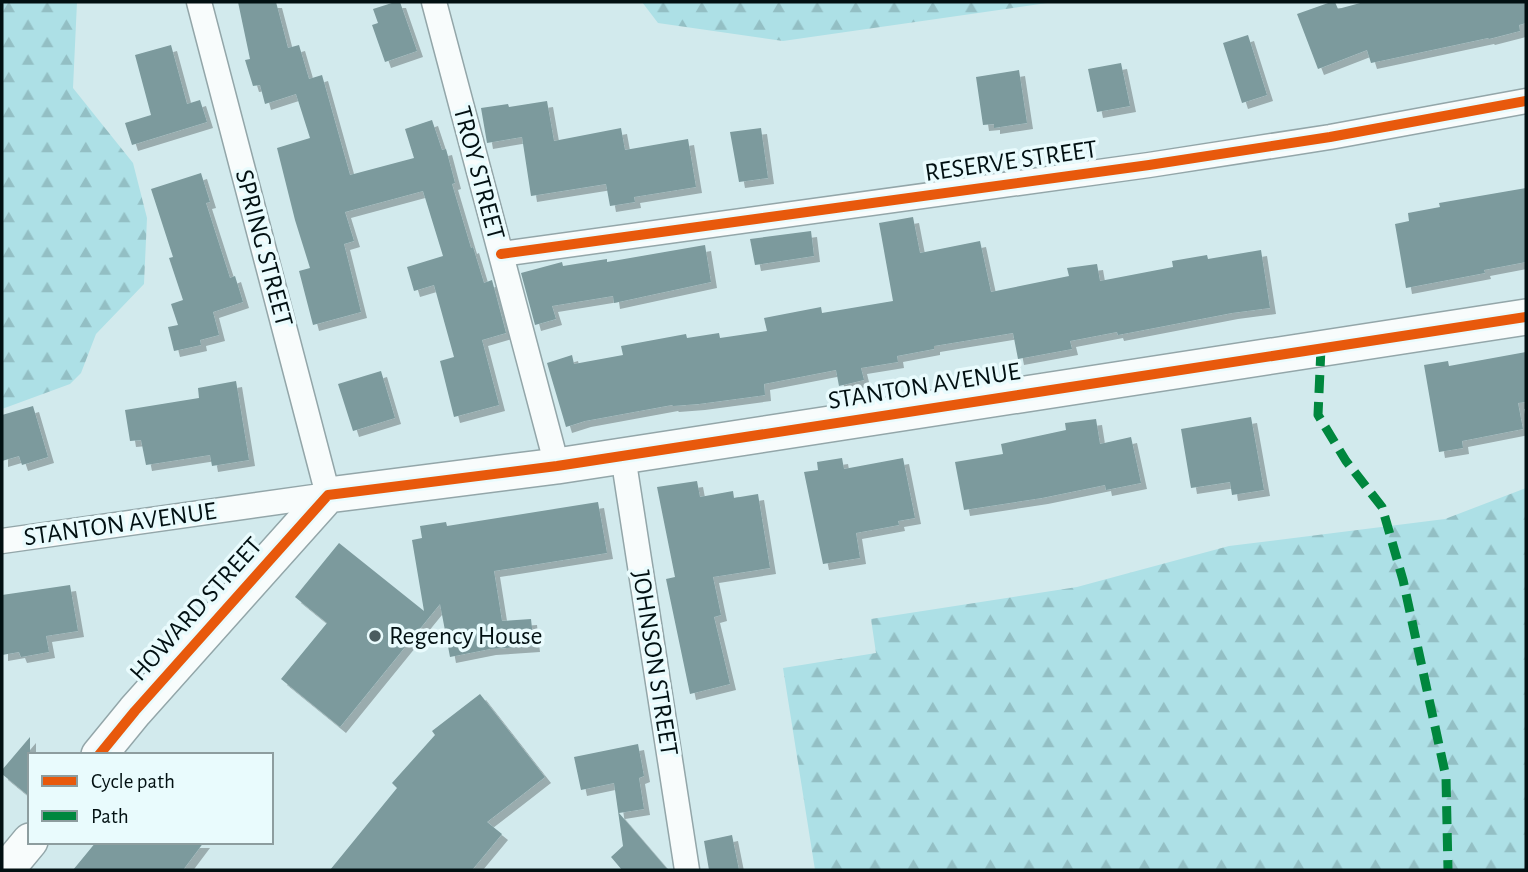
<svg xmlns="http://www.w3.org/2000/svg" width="1528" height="872" font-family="'Alegreya Sans',sans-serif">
<defs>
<pattern id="forest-firs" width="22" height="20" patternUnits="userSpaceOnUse" patternTransform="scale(1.75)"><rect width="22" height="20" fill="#ade0e6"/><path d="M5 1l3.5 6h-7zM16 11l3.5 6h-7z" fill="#93bfc4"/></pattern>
<filter id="shadow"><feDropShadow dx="6" dy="6" stdDeviation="0" flood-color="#0004"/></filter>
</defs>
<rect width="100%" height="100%" fill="#d2eaed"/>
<!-- forest -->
<path fill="url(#forest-firs)" d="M2 2H77L73 88 133 163 147 218 144 284 96 334 81 373 70 384 2 409Z
M642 2H1054L783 41 658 23Z
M1526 488V870H815L783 668 876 653 871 619 1077 587 1229 546 1445 519Z"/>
<!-- building -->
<path fill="#7c9a9d" filter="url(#shadow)" d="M238 2H276L288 48 299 45 309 79 322 75 350 175 414 158 405 129 432 120 442 150 446 149 455 183 452 184 471 248 473 247 484 283 492 280 506 333 482 340 499 405 454 417 440 361 454 357 434 285 414 291 407 267 443 256 423 191 345 212 354 241 344 244 361 312 313 325 299 271 310 268 295 220 277 148 310 138 296 94 265 104 260 85 253 86 245 60 250 59Z
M395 2H400L417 51 385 62 372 25 378 23 373 9Z
M1331 2H1335L1338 9 1364 2H1526V23L1519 25 1520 31 1489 39 1488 38 1371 63 1367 50 1318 69 1297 14Z
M1248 35 1267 95 1242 103 1223 43Z
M171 45 187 104 200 100 207 122 132 145 125 123 151 115 135 55Z
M1121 63 1130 106 1097 112 1088 69Z
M1019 70 1027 123 994 128V124L983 125 976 77Z
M547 101 554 141 621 128 625 150 688 139 696 187 634 197 635 202 610 206 606 184 531 196 522 137 487 143 481 108 508 104 509 107Z
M761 128 768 178 739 182 730 132Z
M201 173 210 202 206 203 230 278 235 276 243 302 213 312 219 335 200 340 201 345 174 351 168 327 178 325 171 304 183 300 169 258 173 257 151 189Z
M1526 188V262L1484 270 1485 273 1406 288 1395 224 1409 221 1408 213 1440 207 1439 203Z
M913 217 920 253 980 241 991 292 1069 276 1067 268 1097 264 1100 281 1173 267 1172 261 1207 255 1208 259 1261 250 1270 308 1232 313 1118 335 1117 332 1070 341 1072 349 1018 359 1013 333 934 346V349L897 356 898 362 861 368 864 380 839 386 836 370 764 384 765 395 699 404 673 406 672 405 585 421 566 427 547 363 572 355 574 364 623 355 621 346 686 334 687 338 719 333 720 338 767 331 764 318 821 307 822 313 893 301 879 223Z
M811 231 814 256 755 265 750 239Z
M705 245 711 282 614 303 613 296 552 306 556 319 535 325 521 273 562 262 563 266 607 259V262Z
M1526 352V402L1518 403 1523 429 1462 441 1463 448 1439 452 1424 365 1448 361 1449 366Z
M381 371 395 418 353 431 338 384Z
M236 381 249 460 212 466 210 455 146 465 141 440 130 441 125 410 199 398 198 388Z
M33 406 48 457 22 465 19 456 2 461V415Z
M1251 417 1264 490 1232 495 1230 482 1191 488 1181 429Z
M1096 419 1100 444 1131 437 1141 483 1106 490 1105 485 1042 498 964 510 955 462 1003 454 1001 444 1066 430 1065 423Z
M842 458 844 469 903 458 915 518 898 521 899 525 856 533 860 558 823 564 804 472 818 470 817 462Z
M697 481 700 497 733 491 734 498 758 494 770 568 713 577 721 615 714 617 730 684 690 694 666 579 675 577 657 487Z
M598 502 607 553 494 571 502 621 531 619 534 646 490 649 450 657 440 604 340 727 281 679 327 623 295 597 339 543 424 611 412 540 422 538 420 526 446 522 447 526Z
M70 585 78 631 46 636 49 652 21 657 19 652 2 655V595Z
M480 694 545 777 487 822 502 834 472 870H330L397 788 392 783 435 735 432 731Z
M30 737V797L2 774V770Z
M638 744 644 776 639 778 644 809 619 813 668 870H622L611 857 623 846 614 783 581 790 574 757Z
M732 835 739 870H709L704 841Z
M96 842H204L183 870H73Z"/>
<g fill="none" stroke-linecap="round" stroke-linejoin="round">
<defs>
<path id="street" d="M434 2 557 466
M501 254 1149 165 1330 137 1526 101
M623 456 687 870
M2 541 328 495 199 2"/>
<path id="secondary" d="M99 755 135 711 328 495 557 466 1526 317
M6 870 30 841"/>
</defs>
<!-- street casing -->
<use href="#street" stroke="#93a6a9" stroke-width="27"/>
<!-- secondary casing -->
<use href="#secondary" stroke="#93a6a9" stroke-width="38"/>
<!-- street -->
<use href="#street" stroke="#f8fcfc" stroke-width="24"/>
<!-- secondary -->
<use href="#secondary" stroke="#f8fcfc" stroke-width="35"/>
<!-- quiet -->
<path stroke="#00873e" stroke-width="9" stroke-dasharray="18 9" stroke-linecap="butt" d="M1321 348 1318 415 1346 461 1382 507 1403 580 1446 777 1448 870"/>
<defs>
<path id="cycleway" d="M501 254 1149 165 1330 137 1526 101
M99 755 135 711 328 495 557 466 1526 317"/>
</defs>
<!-- cycleway casing -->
<use href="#cycleway" stroke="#e9fbfd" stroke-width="15"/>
<!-- cycleway -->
<use href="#cycleway" stroke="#e8590c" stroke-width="10"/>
</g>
<!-- markers -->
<circle fill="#4b5c5f" stroke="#e9fbfd" stroke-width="2.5" cx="375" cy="636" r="7"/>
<g text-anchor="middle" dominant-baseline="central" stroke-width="7" stroke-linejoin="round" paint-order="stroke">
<!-- street labels -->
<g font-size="26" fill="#021012" stroke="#e9fbfd">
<text transform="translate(1011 161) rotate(-8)">RESERVE STREET</text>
<text transform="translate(479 173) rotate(75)">TROY STREET</text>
<text transform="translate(264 248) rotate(75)">SPRING STREET</text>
<text transform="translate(924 386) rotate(-9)">STANTON AVENUE</text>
<text transform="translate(120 524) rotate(-8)">STANTON AVENUE</text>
<text transform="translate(196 609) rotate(-48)">HOWARD STREET</text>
<text transform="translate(655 663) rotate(81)">JOHNSON STREET</text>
</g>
<!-- poi labels -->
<g font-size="26" fill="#021012" stroke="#e9fbfd" text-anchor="start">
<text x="389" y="636">Regency House</text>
</g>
</g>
<!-- border -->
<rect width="1528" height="872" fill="none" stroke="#021012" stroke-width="7"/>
<!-- legend -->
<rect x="28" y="753" width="245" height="91" fill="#e9fbfd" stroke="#8d9d9f" stroke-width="2"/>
<rect x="42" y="776" width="35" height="10" fill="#e8590c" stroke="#8d9d9f" stroke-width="2"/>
<text x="91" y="788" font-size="21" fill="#021012">Cycle path</text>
<rect x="42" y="811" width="35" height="10" fill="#00873e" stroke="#8d9d9f" stroke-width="2"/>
<text x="91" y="823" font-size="21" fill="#021012">Path</text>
</svg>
